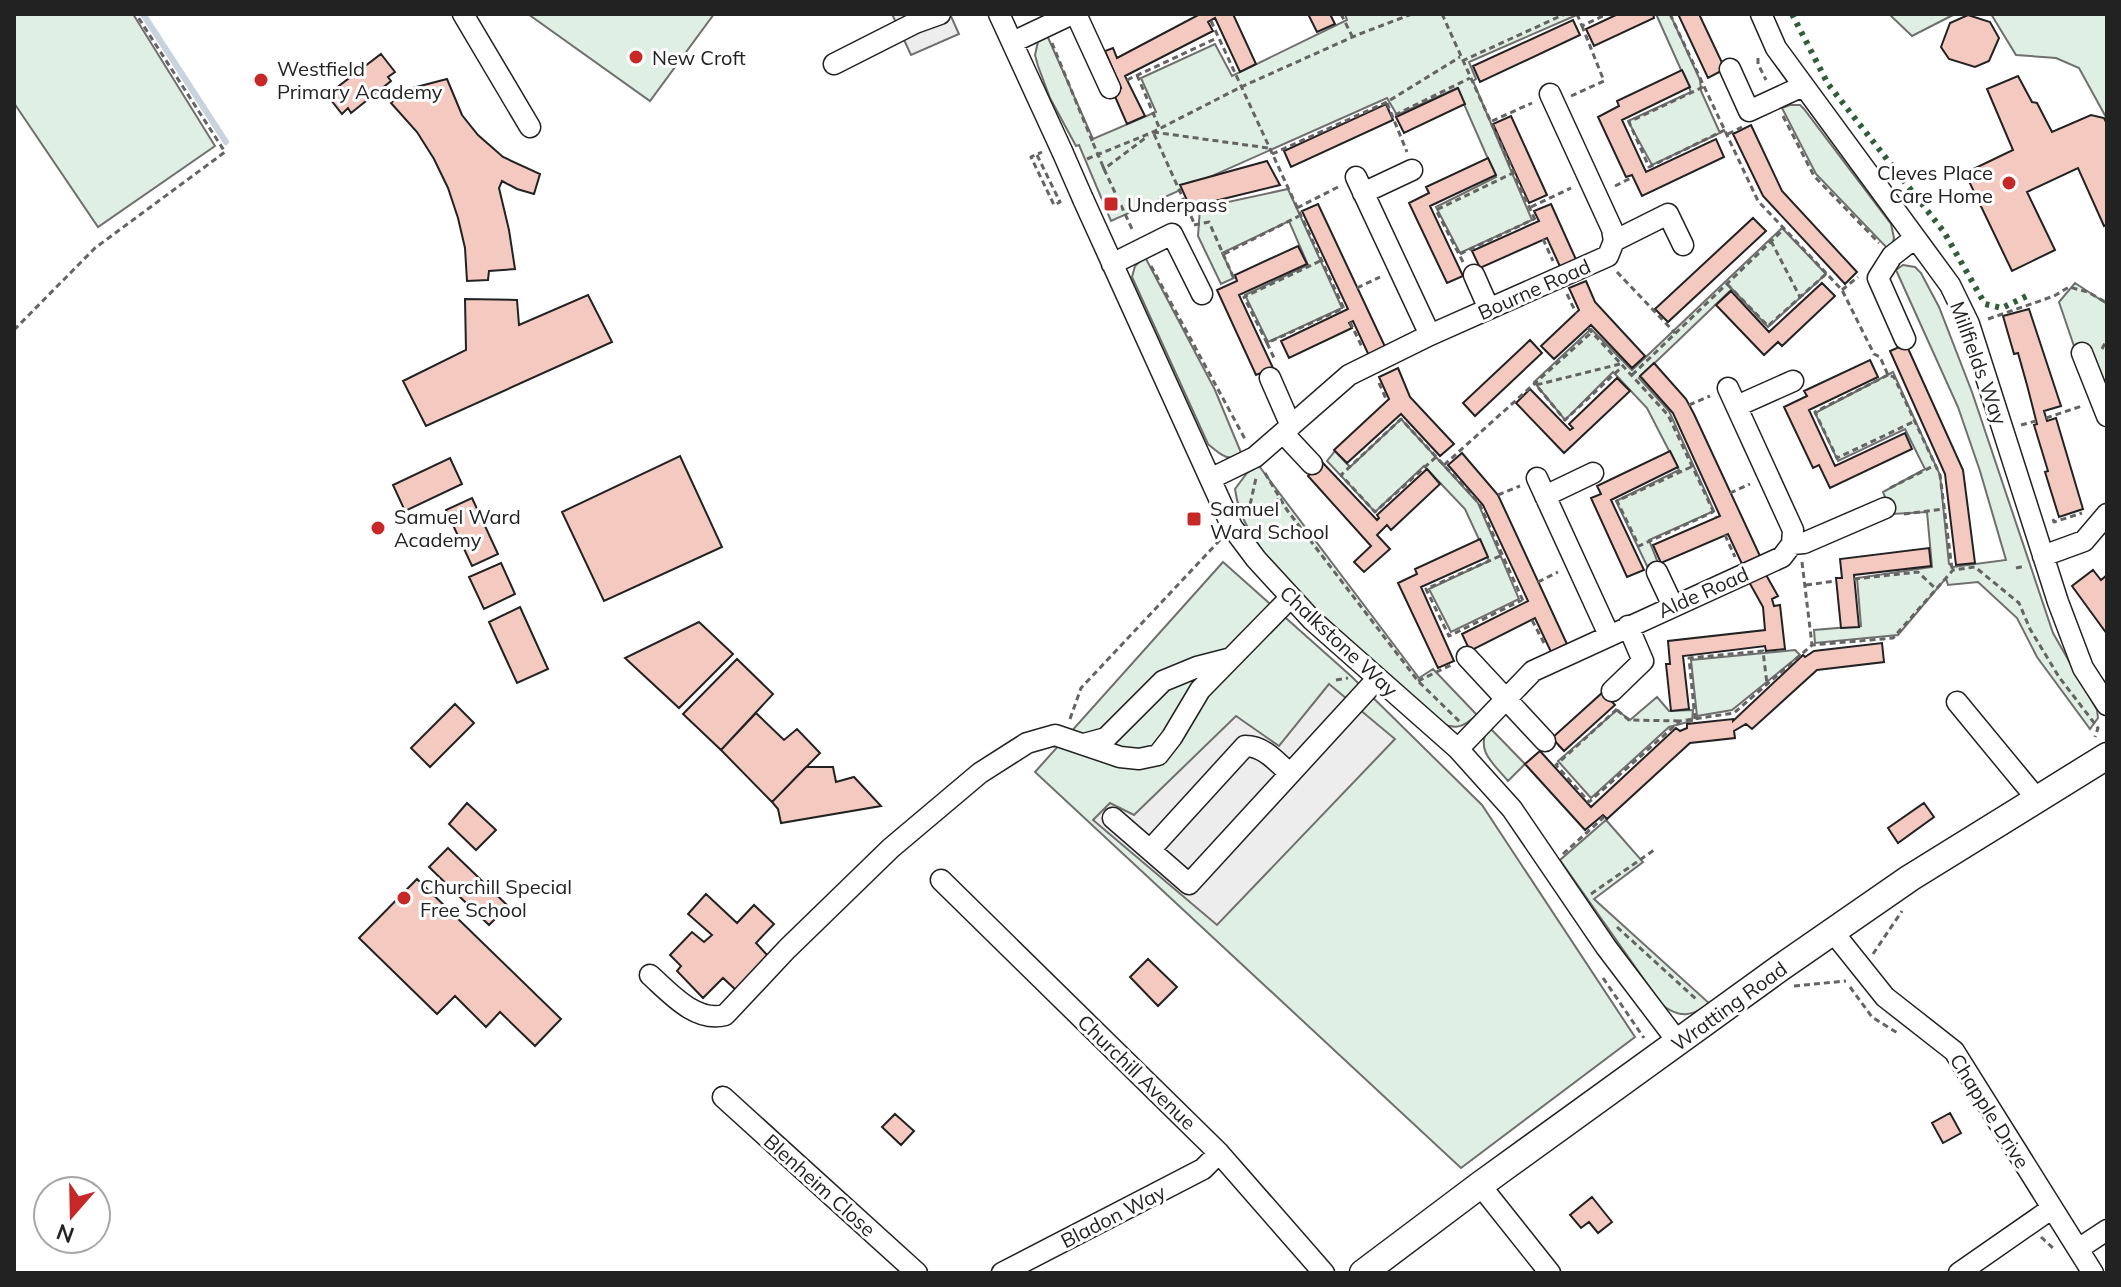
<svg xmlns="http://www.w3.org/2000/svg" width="2121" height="1287" font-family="Mulish,sans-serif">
<rect width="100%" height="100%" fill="#fff"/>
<!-- green -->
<path fill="#e0efe3" stroke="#6f6f6f" stroke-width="2" d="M14 14H133L215 146 98 227 14 103Z
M528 14H714L650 101Z
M1345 14H1579L1469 62 1476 79 1473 81 1532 220 1460 253 1436 207 1496 177 1457 88 1397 115 1387 98 1111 221 1079 145 1076 146 1050 98 1038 66 1035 55 1039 37 1046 33 1093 139 1156 112 1141 78 1215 44 1232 76 1347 20Z
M1656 14H1670L1700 80 1701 91 1720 133 1652 165 1628 121 1691 92Z
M1889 14H1955L1912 36Z
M1991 14H2107V119L2079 68 2056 58 2016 55Z
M1790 105H1800L1804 109 1891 224 1894 238 1892 246 1888 249 1816 174 1782 108Z
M1288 189 1342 308 1268 342 1245 295 1308 265 1289 221 1222 253 1234 278 1221 284 1198 236 1200 208Z
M1782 228 1826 274 1768 327 1732 289 1639 378 1669 411 1714 511 1649 540 1658 563 1647 566 1616 501 1679 470 1647 408 1613 372 1565 420 1534 382 1591 329 1632 370Z
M1145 257 1215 390 1242 455C1227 462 1220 454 1208 444L1132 277 1135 266Z
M1903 265 1915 267 1921 273 1939 307 1972 392 2053 633 2097 710 2098 718 2090 729 2037 657 2017 618 1978 582 1948 585 1946 578 1898 635 1815 643 1814 630 1861 626 1857 578 1932 567 1927 512 1892 514 1883 492 1925 469 1905 429 1838 461 1815 413 1893 372 1940 475 1949 564 1953 567 2006 560 1980 471 1958 407 1896 270Z
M2075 283 2107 304V380L2097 383 2074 346 2059 302Z
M1401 419 1478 503 1519 599 1451 632 1429 589 1489 561 1465 509 1424 466 1375 512 1327 461 1335 451 1350 467Z
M1259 466 1419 678 1433 669 1477 715C1463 727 1457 730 1440 723 1411 697 1382 670 1353 643 1310 603 1243 551 1235 489L1247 473Z
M1223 562 1351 676 1482 805 1635 1037 1461 1168 1035 772Z
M1795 650 1800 655 1732 710 1697 716 1691 660Z
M1657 697 1669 711 1693 710 1692 721 1669 727 1591 798 1558 761 1617 710 1630 720Z
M1489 727 1525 764 1508 781C1494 764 1474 750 1489 727Z
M1606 820 1643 862 1594 899 1710 1004C1691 1016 1681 1019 1662 1005L1560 860Z"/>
<!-- parking -->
<path fill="#ededed" stroke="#6f6f6f" stroke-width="2" d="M892 14H950L959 34 911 55Z
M1329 684 1395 739 1217 925 1093 820 1110 803 1134 815 1236 716 1279 746Z"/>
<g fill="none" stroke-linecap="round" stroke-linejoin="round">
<!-- stream -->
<path stroke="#c7d3dd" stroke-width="6" d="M143 14 226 142"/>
</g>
<!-- building -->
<path fill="#f3c9c0" stroke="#222" stroke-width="2" d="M1200 14H1233L1256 64 1240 72 1215 18 1208 22 1213 31 1125 76 1145 116 1127 124 1113 92 1121 88 1105 51 1113 48 1117 58Z
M1308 14H1330L1335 24 1317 32Z
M1618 14H1653L1654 18 1594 46 1586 29Z
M1678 14H1699L1725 69 1708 78Z
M1968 15 1990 22 1999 38 1989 61 1975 67 1949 59 1941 47 1950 23Z
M1573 20 1580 35 1480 82 1473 66Z
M381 54 395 72 388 77 391 81 351 113 348 108 342 114 327 95Z
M1682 70 1690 87 1622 120 1646 172 1716 139 1724 157 1642 196 1632 175 1626 177 1598 117 1619 106 1617 101Z
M2018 76 2032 102 2037 103 2052 132 2091 115 2104 118 2107 124V225L2104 226 2078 168 2027 192 2055 250 2012 271 1965 173 2013 150 1987 89Z
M447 79 462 115 478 135 503 157 540 174 534 194 517 189 502 181 499 188 509 230 515 269 489 271 488 280 467 281 465 248 458 218 448 188 434 159 417 132 391 103 405 90Z
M1458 88 1465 104 1404 133 1396 117Z
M1386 104 1393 120 1291 167 1284 151Z
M1511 116 1547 195 1529 203 1493 124Z
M1751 125 1782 191 1857 272 1845 284 1763 196 1733 134Z
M1488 158 1496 175 1430 206 1463 276 1447 283 1409 203 1429 193 1426 187Z
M1267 161 1280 185 1190 207 1180 185Z
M1318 204 1388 353 1371 360 1353 321 1349 323 1352 328 1289 358 1281 341 1348 309 1302 211Z
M1551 204 1578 264 1562 271 1547 238 1480 268 1472 251 1539 221 1534 211Z
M1753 218 1766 231 1668 322 1655 309Z
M1298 246 1307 264 1239 295 1273 368 1256 375 1217 290 1237 281 1235 275Z
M1586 281 1595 302 1645 356 1632 368 1591 325 1554 359 1541 346 1579 310 1569 288Z
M1822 283 1835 296 1782 346 1778 342 1764 355 1716 305 1731 291 1769 332Z
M588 295 612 342 426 426 403 381 466 350 465 299 517 300 519 325Z
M2029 309 2061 406 2044 411 2047 421 2056 418 2083 509 2059 517 2045 472 2048 471 2034 425 2037 424 2027 385 2018 353 2014 354 2003 316Z
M1530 340 1542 353 1475 416 1463 403Z
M1906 344 1963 470 1975 563 1956 565 1945 474 1890 351Z
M1870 360 1878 377 1809 410 1835 466 1905 433 1912 449 1830 488 1819 465 1813 468 1784 407 1807 396 1804 391Z
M1654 363 1686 399 1694 414 1760 556 1742 564 1728 534 1661 563 1653 545 1720 516 1673 413 1640 376Z
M1398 368 1410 397 1454 444 1440 456 1401 414 1347 463 1334 450 1389 399 1379 377Z
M1617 378 1630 391 1564 453 1516 403 1530 389 1570 430 1573 428 1569 424Z
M1670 451 1678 467 1611 500 1644 570 1627 577 1591 498 1601 494 1597 486Z
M1462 453 1498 495 1567 644 1551 652 1535 618 1470 651 1462 634 1528 601 1483 505 1448 465Z
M680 456 722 547 604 601 562 512Z
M450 458 462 484 405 511 393 485Z
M1322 462 1377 520 1379 518 1377 515 1427 469 1440 484 1391 530 1387 525 1377 535 1390 549 1364 572 1354 562 1371 546 1308 476Z
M472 498 498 554 472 566 446 510Z
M1480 539 1488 557 1421 587 1454 661 1438 668 1398 583 1417 574 1415 569Z
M1929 548 1931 566 1854 575 1859 627 1841 628 1836 578H1842L1840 559Z
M501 563 515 594 484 609 469 577Z
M2093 570 2101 580 2107 575V634L2072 586Z
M1765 573 1778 596 1772 599 1774 606 1780 605 1785 649 1766 651 1765 646 1683 656 1689 709 1671 711 1666 664H1670L1668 641 1765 630 1763 607 1749 582Z
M520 607 548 669 517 683 489 622Z
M699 622 733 654 679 708 625 658Z
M1882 643 1884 662 1817 670 1752 729 1746 724 1734 731 1735 738 1690 743 1607 819 1603 815 1585 830 1525 764 1540 751 1591 807 1676 728 1680 731 1687 728V724L1733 719V721L1803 655 1805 657 1814 651Z
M737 659 773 694 721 750 683 714Z
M1603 692 1615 705 1564 751 1552 738Z
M455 704 474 723 430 767 411 748Z
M756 713 784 740 797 729 820 753 772 802 721 750Z
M806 767H833L836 782 854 777 881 806 781 823 778 809 772 802Z
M467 803 496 830 476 850 449 824Z
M1924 803 1934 817 1898 843 1888 828Z
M448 848 508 906 489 925 429 867Z
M417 879 561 1019 535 1046 500 1012 486 1027 455 996 437 1014 359 938Z
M706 894 737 923 754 905 774 924 756 943 770 958 737 991 723 978 703 998 677 971 681 966 670 955 692 932 704 942 712 935 688 914Z
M1148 959 1177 987 1158 1006 1130 977Z
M1950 1113 1961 1133 1943 1143 1932 1123Z
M895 1114 914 1131 901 1145 882 1127Z
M1592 1197 1612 1222 1598 1233 1589 1222 1581 1228 1570 1215Z"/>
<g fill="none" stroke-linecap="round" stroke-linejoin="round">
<defs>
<path id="minor" d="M463 14 530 127
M999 14 1062 151
M1076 14 1110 88
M1761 14 1776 48 1950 285 1969 324 2058 602 2083 668 2107 705
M1013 42 1072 14
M834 64 915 23 940 14
M1730 69 1749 111 1803 86
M1356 177 1430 335
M1363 193 1412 170
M1083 199 1232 527 1256 559 1312 620 1458 749 1512 809 1606 947 1678 1042
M1614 241 1668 214 1683 245
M1112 264 1172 234 1202 294
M1474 275 1489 309
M1905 339 1878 278 1892 256 1915 238
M2082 353 2107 416
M1270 378 1291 426
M1728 388 1793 530 1792 544
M1737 406 1793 381
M1283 433 1312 464
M1212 478 1255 457 1349 375 1430 335 1608 256 1614 241 1612 229 1550 94
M1537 478 1609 635
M1545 496 1593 473
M2043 556 2084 541 2107 514
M1657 572 1673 606
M1467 657 1545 741
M1612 691 1643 661 1628 626
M1957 702 2037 799
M1084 744 1106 738 1163 681 1197 667 1228 659
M1458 749 1533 671 1782 557 1792 544 1804 543 1885 508
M1113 818 1189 884 1377 679
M1150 850 1245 746C1264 746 1276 761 1290 774
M941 880 1219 1153 1324 1273
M1833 932 1885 997 1954 1051 2093 1273
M650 975C670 993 696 1023 725 1015L787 949 891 848 980 773 1027 743 1055 735 1120 757 1139 759 1158 755 1172 737 1200 690 1290 598
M723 1097 917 1273
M1480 1185 1550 1273
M2078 1249 2107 1230
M1002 1273 1203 1169 1219 1153
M1959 1273 2051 1209"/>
<path id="major" d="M1363 1273 1480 1185 1780 968 1910 878 2107 756"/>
</defs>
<!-- minor casing -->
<use href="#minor" stroke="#222" stroke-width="23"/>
<!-- major casing -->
<use href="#major" stroke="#222" stroke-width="29"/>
<!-- path -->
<path stroke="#646464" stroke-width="3" stroke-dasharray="6 4" stroke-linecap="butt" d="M1341 14 1352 36
M1442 14 1536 222
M1577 14 1582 26 1607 14
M1670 14 1758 201 1842 290 1874 354 1880 357 1888 375 1894 377 1940 475 1952 569
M1211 21 1345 311
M1052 43 1093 143
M1758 58V64L1766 80
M1462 61 1565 14
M1137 75 1159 127
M1127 80 1217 38
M1703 87 1629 122 1649 167 1725 130
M1571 96 1604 81 1582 26
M1387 103 1407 152
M1395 115 1470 78
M1783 116 1814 176 1879 243
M1492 121 1532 103
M1153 132 1268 148
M1154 134 1195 225
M1728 134 1742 127
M1272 154 1387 102 1460 57
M1037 155 1060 202 1054 205 1031 157 1042 152
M1087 159 1153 132 1241 87 1357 35 1412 14
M1102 164 1104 169 1148 136
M1104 169 1133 231
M1615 186 1633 177
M1531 207 1571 188
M1297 208 1338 187
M1194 225 1209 222 1235 281
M1543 239 1553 261
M1771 241 1800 297
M1224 254 1299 216
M1460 254 1534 219
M1320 261 1244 297 1267 343 1344 308
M1463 262 1436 210 1513 173
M1151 266 1245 439
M1617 272 1675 333
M1727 284 1768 326 1827 273
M1357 288 1380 277
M1842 290 1858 277
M1567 294 1576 313
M1988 319 2054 296 2069 287 2088 292 2107 303
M1350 322 1362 347
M1588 328 1668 415 1716 517
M14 330 95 248 225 152 136 14
M1267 343 1274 358
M2102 349 2107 339
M1620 364 1536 385 1565 420 1623 366
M1632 375 1785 228
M1888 375 1815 412 1837 458 1913 422
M1379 383 1387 401
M1689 405 1710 396
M2046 418 2082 406
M2021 425 2036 421
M1436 457 1375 512 1341 475 1401 419 1479 503 1524 603
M1444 465 1592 332
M1691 467 1617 501 1639 546 1713 512
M1265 473 1287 510 1418 681 1460 722
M1890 488 1935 465
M1730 493 1750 484
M1498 495 1520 486
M1248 514 1256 478
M1904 514 1944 509
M1248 518 1279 499
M2053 519 2054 522 2082 513
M1725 535 1735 557
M1500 556 1426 589 1449 636 1522 600
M1802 562 1812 645
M2016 568 2025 566
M1854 579 1918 572 1936 589
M1538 582 1558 572
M1806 585 1836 581
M1532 620 1544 643
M1336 680 1348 678
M1418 681 1451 665
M1617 709 1556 765 1589 802 1680 721 1734 713 1812 645 1893 638 1953 570 1975 567 2019 603 2030 629 2059 677 2098 728 2095 737
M1617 710 1629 720 1680 721
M1070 719 1081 688 1220 540
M1695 719 1689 658 1763 651 1767 684
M1563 854 1603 818 1601 816
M1591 894 1654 850
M1617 927 1697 1000
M1873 954 1902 911
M1603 978 1644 1038
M1794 986 1846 981
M1850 987 1872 1017 1899 1034
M2041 1237 2053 1248"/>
<!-- minor -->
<use href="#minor" stroke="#fff" stroke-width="20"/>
<!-- major -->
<use href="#major" stroke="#fff" stroke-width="26"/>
<defs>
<path id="minor-bridge" d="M1062 151 1083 199"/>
</defs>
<!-- minor-bridge casing -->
<use href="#minor-bridge" stroke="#222" stroke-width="23" stroke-linecap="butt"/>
<!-- path-bridge -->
<path stroke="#646464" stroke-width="3" stroke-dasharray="6 4" stroke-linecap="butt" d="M1093 143 1102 164"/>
<!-- minor-bridge -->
<use href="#minor-bridge" stroke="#fff" stroke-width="20"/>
<!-- hedge -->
<path stroke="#2f5e38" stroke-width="6" stroke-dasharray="4 6" stroke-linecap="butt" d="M1792 14 1828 84 1944 232 1985 304 2002 308 2031 294"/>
</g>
<!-- markers -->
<g fill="#c62828" stroke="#fff" stroke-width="3">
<circle cx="636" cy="57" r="8"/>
<circle cx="261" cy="80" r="8"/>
<circle cx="2009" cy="183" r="8"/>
<rect x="1103" y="196" width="16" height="16" rx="4"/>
<rect x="1186" y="511" width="16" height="16" rx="4"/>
<circle cx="378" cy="528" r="8"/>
<circle cx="404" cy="898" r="8"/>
</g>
<g text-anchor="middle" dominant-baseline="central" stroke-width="6" stroke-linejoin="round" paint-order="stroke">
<!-- poi labels -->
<g font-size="20" fill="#222" stroke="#fff" text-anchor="start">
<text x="652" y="57">New Croft</text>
<text x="277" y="68">Westfield<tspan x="277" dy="23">Primary Academy</tspan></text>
<text x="1993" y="172" text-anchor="end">Cleves Place<tspan x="1993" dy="23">Care Home</tspan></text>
<text x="1127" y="204">Underpass</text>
<text x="1210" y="508">Samuel<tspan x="1210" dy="23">Ward School</tspan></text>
<text x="394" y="516">Samuel Ward<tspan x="394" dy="23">Academy</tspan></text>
<text x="420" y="886">Churchill Special<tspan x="420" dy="23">Free School</tspan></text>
</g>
<!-- street labels -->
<g font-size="20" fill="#222" stroke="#fff">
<text transform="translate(1534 289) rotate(-24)">Bourne Road</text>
<text transform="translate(1979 363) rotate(70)">Millfields Way</text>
<text transform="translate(1703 592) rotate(-24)">Alde Road</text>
<text transform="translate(1339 641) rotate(43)">Chalkstone Way</text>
<text transform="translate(1729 1006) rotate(-36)">Wratting Road</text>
<text transform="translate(1137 1072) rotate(44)">Churchill Avenue</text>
<text transform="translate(1990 1111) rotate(58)">Chapple Drive</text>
<text transform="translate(820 1185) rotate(42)">Blenheim Close</text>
<text transform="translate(1113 1216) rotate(-27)">Bladon Way</text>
</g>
</g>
<!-- border -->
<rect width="2121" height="1287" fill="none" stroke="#222222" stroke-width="32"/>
<!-- north arrow -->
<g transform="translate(72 1215) rotate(200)"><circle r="38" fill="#ffffff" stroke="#a7a7a7" stroke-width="2"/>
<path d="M0-6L14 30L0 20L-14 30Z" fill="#c62828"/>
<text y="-12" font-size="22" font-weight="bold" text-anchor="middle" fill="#222222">N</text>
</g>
</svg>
